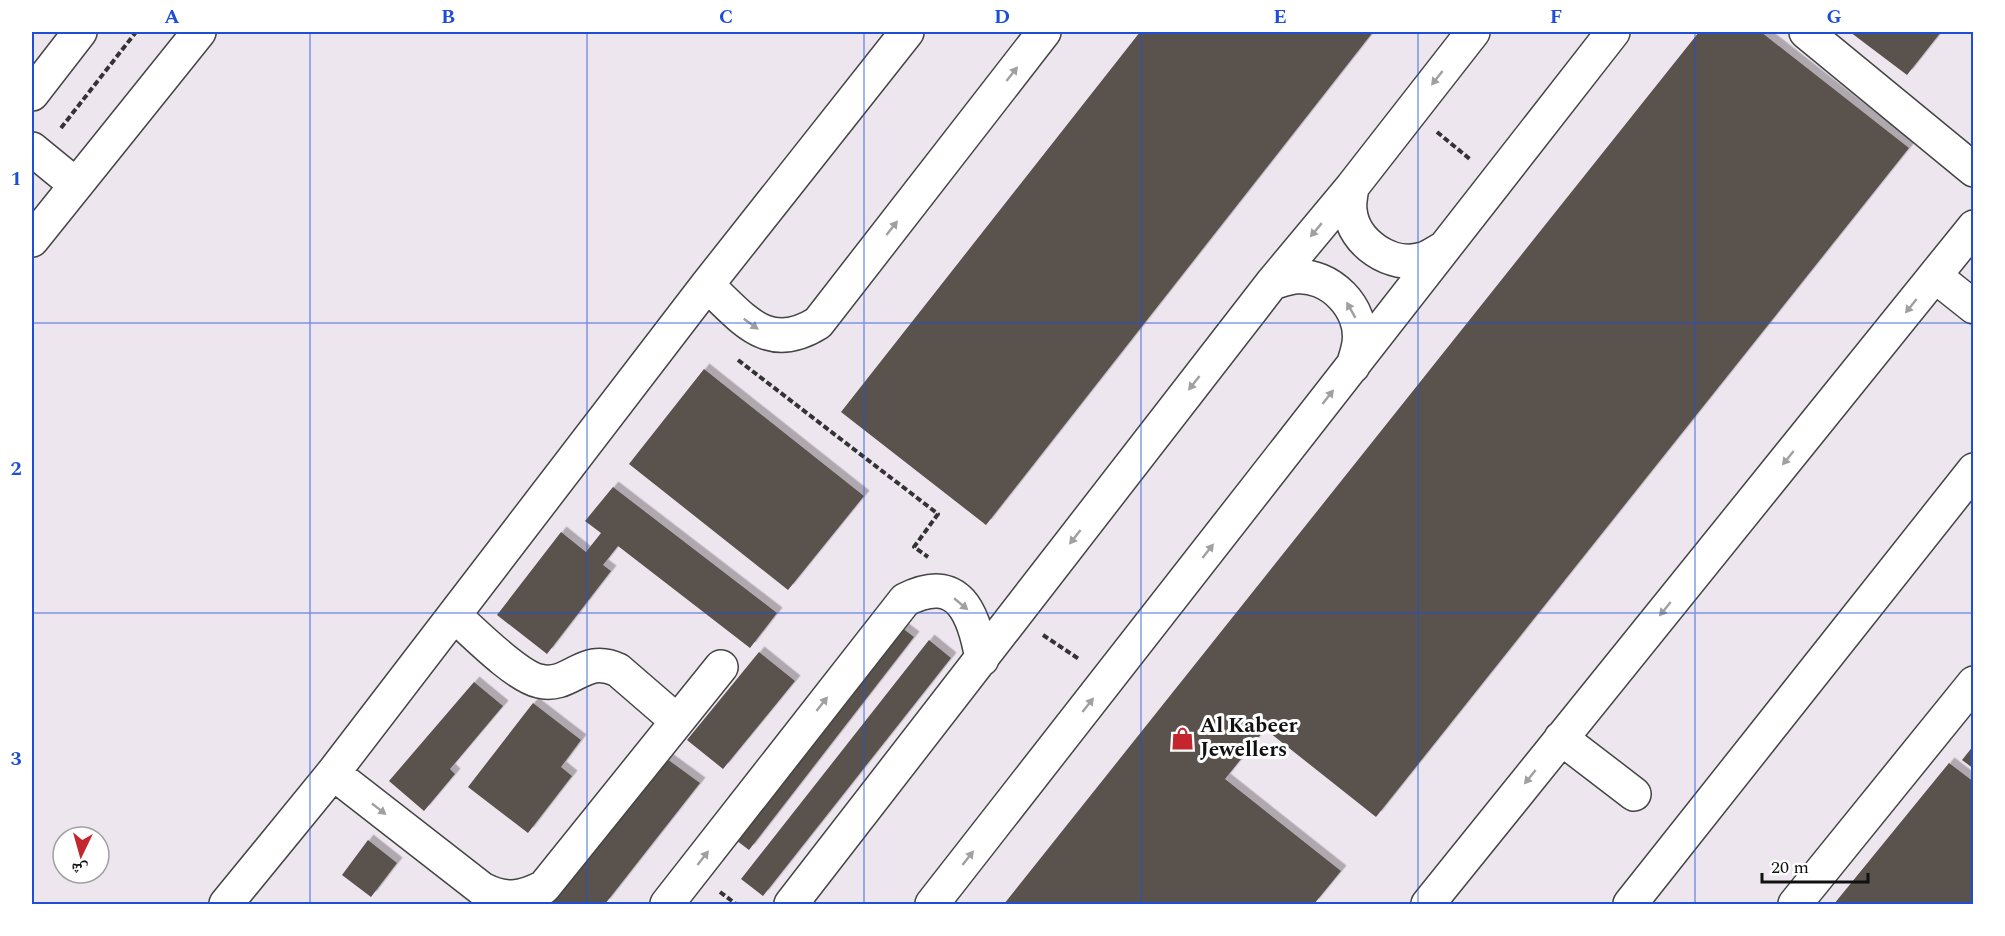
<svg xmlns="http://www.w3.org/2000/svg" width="2005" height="936" font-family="Spectral,'Noto Naskh Arabic',serif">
<defs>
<filter id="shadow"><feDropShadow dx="5.5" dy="-5.5" stdDeviation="0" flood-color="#0004"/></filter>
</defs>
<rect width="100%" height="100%" fill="#fffdf5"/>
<!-- industrial -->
<path fill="#eee6ef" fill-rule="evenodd" d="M32 32H1973V904H32ZM63 837H99V873H63Z"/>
<!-- building -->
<path fill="#5a524d" filter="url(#shadow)" d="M1140 32H1373L986 525 841 412Z
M1699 32H1761L1909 148 1376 817 1265 729 1225 779 1341 871 1314 904H1004Z
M1850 32H1941L1907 75Z
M704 369 864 496 788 590 629 464Z
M613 487 777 613 750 648 618 546 603 565 611 571 547 654 497 615 561 532 586 552 601 533 585 521Z
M893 621 914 637 749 850 728 834Z
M929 640 951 658 763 896 741 879Z
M759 652 795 681 723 769 687 740Z
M474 682 503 706 450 769 455 774 424 811 389 781Z
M533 703 581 740 561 767 572 776 528 833 468 787Z
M1974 745V769L1962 760Z
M663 756 700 783 605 904H549Z
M1949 763 1974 782V904H1834Z
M368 840 397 863 371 897 342 875Z"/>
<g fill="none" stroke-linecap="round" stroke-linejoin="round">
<defs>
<path id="minor" d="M1806 32 1974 170
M32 94 80 32
M32 149 76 185
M1352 187C1351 194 1349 203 1350 210 1353 243 1392 269 1423 259 1430 257 1438 251 1444 248
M32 240 199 32
M1935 276 1974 307
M1272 283C1279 281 1287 278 1295 277 1329 273 1364 308 1359 343 1358 351 1355 359 1353 366
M707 285C743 318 767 355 818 323L1044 32
M454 615C473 632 516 676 539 681 571 689 583 653 618 670L677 721
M1561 738 1634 794
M333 773 482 889C505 901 521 899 544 887L721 667
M226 904 333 773 707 285 907 32
M667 904 905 600C959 572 974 614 982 659
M791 904 1272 283 1352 187 1473 32
M932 904 1613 32
M1428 904 1974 227
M1630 904 1974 470
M1795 904 1974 683"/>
</defs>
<!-- minor casing -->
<use href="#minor" stroke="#444" stroke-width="36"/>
<!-- path -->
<path stroke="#333" stroke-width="4" stroke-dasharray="6 3" stroke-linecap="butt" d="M61 128 136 32
M1437 132 1471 160
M738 360 938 514 914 547 928 557
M1043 635 1079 659
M720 892 736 904"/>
<!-- minor -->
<use href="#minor" stroke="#fff" stroke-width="33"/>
</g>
<!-- one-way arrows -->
<defs><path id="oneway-solid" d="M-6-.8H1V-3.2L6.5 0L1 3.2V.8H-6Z" transform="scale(1.5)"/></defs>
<g fill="#a0a0a0">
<use href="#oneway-solid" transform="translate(1012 74) rotate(-52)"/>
<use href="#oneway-solid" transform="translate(1437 78) rotate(128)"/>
<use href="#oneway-solid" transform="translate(892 228) rotate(-52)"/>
<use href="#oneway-solid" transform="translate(1316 230) rotate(130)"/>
<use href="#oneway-solid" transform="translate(1911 306) rotate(129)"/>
<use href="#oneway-solid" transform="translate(1351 310) rotate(-119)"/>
<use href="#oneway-solid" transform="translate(751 324) rotate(36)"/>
<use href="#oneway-solid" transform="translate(1194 383) rotate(128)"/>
<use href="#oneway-solid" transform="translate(1328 397) rotate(-52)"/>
<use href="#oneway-solid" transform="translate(1788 458) rotate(129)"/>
<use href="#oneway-solid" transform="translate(1075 537) rotate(128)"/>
<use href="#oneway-solid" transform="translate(1208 551) rotate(-52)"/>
<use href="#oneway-solid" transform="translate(961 604) rotate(40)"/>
<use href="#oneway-solid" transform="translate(1665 609) rotate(129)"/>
<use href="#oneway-solid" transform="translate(822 704) rotate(-52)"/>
<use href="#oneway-solid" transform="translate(1088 705) rotate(-52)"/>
<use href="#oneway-solid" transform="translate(1530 777) rotate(129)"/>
<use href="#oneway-solid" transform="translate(379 809) rotate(38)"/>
<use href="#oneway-solid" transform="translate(703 858) rotate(-52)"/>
<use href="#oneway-solid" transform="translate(968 858) rotate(-52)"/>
</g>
<!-- grid -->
<path fill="none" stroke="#1d4ed8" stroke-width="1.5" stroke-opacity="0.55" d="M310 32V904M587 32V904M864 32V904M1141 32V904M1418 32V904M1695 32V904M32 323H1974M32 613H1974"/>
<!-- icons -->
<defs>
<symbol id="shop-bare" viewBox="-9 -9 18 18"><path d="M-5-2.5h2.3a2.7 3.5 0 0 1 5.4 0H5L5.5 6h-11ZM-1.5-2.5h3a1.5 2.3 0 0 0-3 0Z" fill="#c4262e" stroke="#fff" stroke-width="2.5" paint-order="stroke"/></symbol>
</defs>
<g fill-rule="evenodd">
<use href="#shop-bare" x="1166" y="722" width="33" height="33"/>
</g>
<g text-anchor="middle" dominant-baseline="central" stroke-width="6" stroke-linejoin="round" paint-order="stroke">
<!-- poi labels -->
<g font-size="21" font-weight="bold" fill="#111" stroke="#fff" text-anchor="start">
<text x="1200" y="726">Al Kabeer<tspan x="1200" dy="24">Jewellers</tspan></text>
</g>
</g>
<!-- border -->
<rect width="2005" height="936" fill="none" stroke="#ffffff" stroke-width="66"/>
<!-- north arrow -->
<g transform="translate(81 855) rotate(185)"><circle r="28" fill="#ffffff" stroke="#a0a0a0" stroke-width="1.5"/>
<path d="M0-4.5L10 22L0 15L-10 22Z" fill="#c4262e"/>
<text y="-9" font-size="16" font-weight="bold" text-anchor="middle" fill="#111111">ش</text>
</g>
<!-- scale -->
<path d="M1762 873v9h106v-9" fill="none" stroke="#111111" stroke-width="3"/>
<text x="1771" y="873" font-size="18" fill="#111111" stroke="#ffffff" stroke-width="4.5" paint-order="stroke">20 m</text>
<rect x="33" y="33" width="1939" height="870" fill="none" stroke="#1d4ed8" stroke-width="2"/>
<g font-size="20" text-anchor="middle" font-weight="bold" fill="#1d4ed8">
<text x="172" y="23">A</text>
<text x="448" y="23">B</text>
<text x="726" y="23">C</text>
<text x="1002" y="23">D</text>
<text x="1280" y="23">E</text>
<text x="1556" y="23">F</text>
<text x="1834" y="23">G</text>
<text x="16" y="185">1</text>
<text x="16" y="475">2</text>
<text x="16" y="765">3</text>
</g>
</svg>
